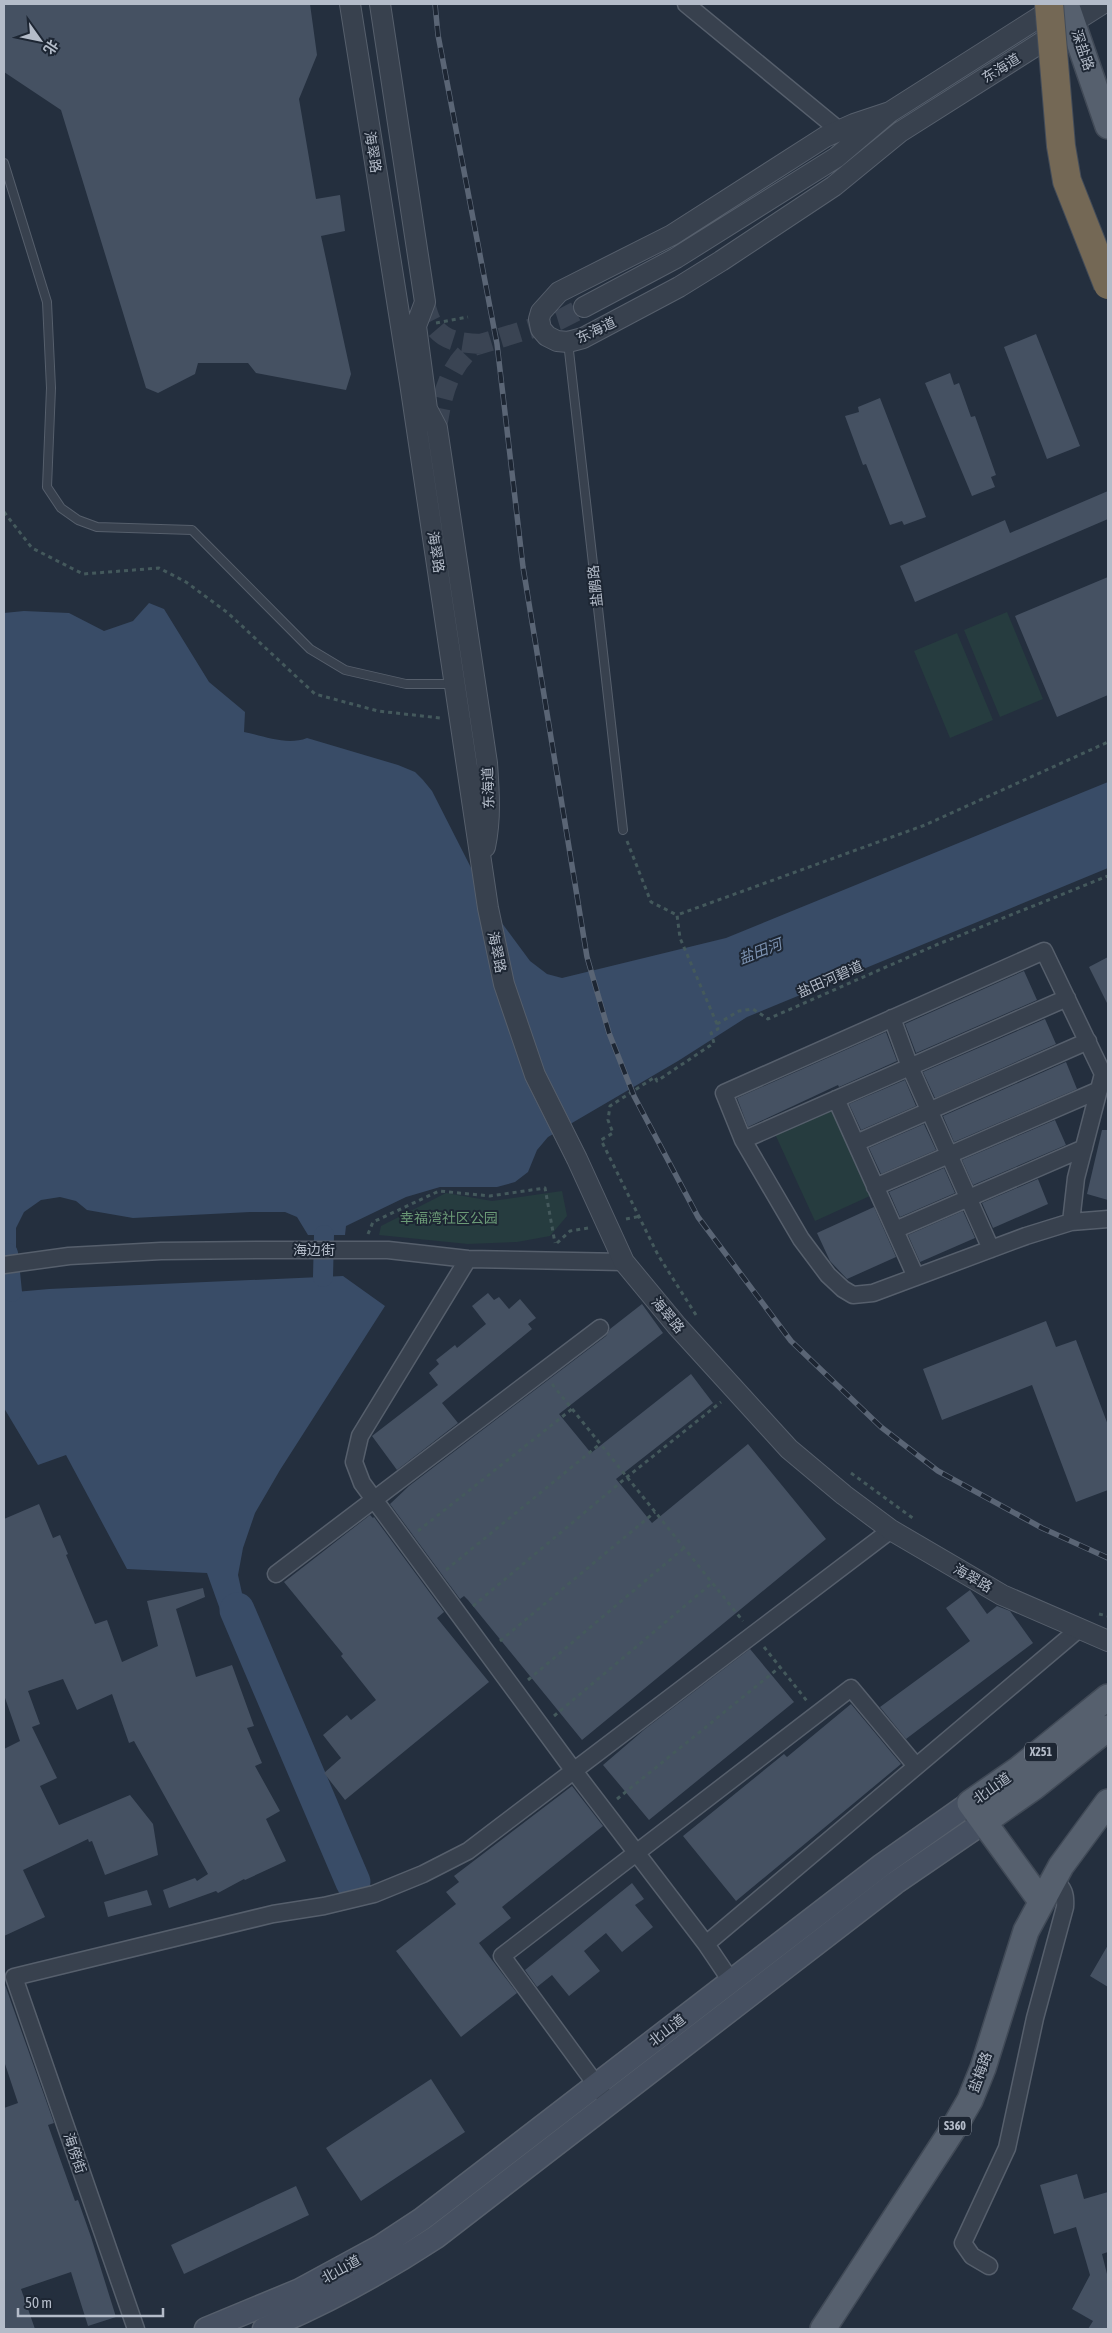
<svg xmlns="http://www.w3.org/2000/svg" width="1112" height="2333" font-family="'Asap Condensed','Noto Sans SC',sans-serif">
<rect width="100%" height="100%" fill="#242f3e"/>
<!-- green -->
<path fill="#263c3f" d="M1007 612 1043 699 1000 717 964 630Z
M957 633 993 720 950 738 914 651Z
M832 1108 872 1195 815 1221 775 1134Z
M562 1191 567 1216 550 1236 517 1242 468 1244 379 1235 381 1226 446 1193 492 1201Z"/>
<!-- water -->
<path fill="#394c67" d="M149 603 164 609 209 682 245 712 244 732C264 736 287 746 307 738L398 765 415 772 423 780 432 791 493 911 530 961 547 974 562 978 726 938 1108 782V868L747 1017 678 1061 548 1137 537 1150 528 1172 515 1182 497 1187H440L406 1197 346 1226 345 1235H308L297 1217 285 1212H250L133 1218 87 1210 76 1201 60 1197 41 1200 24 1212 16 1228V1251L4 1254V613L24 611 69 613 104 631 133 621Z
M343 1276 385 1306 280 1470 255 1513 243 1548 238 1575 245 1607 222 1615 207 1573 127 1569 66 1455 38 1465 4 1408V1293L49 1289Z"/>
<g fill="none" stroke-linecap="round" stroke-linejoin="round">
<!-- canal -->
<path stroke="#394c67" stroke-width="20" d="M8 1253 12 1292
M323 1277 324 1235"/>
<!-- river -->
<path stroke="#394c67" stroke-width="35" d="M237 1610 353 1882"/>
</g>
<!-- building -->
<path fill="#455162" d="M4 4H310L317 55 299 99 316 199 340 195 345 231 321 236 351 374 346 390 256 373 248 363H198L195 374 158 393 146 388 61 110 4 72Z
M1036 334 1080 446 1047 459 1004 347Z
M950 373 954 385 959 383 971 417 975 416 996 475 991 477 995 487 972 496 925 383Z
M880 398 926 517 904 525 902 521 890 525 866 464 863 465 845 416 859 412 858 407Z
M1108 491V519L915 602 900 566 1005 520 1010 533Z
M1108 577V695L1057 717 1015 616Z
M1108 957V1005L1089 967Z
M1024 971 1037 1000 916 1053 905 1024Z
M1045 1019 1056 1044 935 1098 923 1072Z
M886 1032 897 1061 839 1087 838 1085 748 1127 737 1098Z
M1066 1062 1077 1089 954 1142 943 1116Z
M905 1080 916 1106 861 1130 849 1104Z
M1055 1120 1066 1145 973 1185 962 1160Z
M924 1124 936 1150 881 1174 869 1148Z
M1102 1130H1108V1200L1087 1194Z
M944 1168 955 1193 900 1217 889 1192Z
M1038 1179 1048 1204 993 1228 982 1203Z
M874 1207 896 1257 847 1279 830 1261 817 1233Z
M963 1211 975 1238 920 1262 908 1235Z
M488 1293 494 1300 499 1297 509 1309 520 1299 536 1318 528 1324 532 1329 442 1403 458 1423 397 1470 372 1436 438 1385 429 1373 439 1364 436 1360 455 1345 457 1348 486 1324 472 1306Z
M642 1304 663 1333 559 1414 591 1453 691 1374 713 1403 616 1479 652 1523 748 1444 826 1539 582 1740 468 1600 464 1596 460 1599 390 1504 409 1486 606 1336 610 1329Z
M1046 1321 1056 1347 1076 1340 1108 1425V1490L1076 1502 1032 1385 942 1420 923 1369Z
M39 1504 53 1538 60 1535 68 1554 66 1555 95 1624 107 1620 122 1662 158 1646 147 1601 203 1588 205 1597 176 1609 196 1677 232 1665 254 1726 247 1728 262 1763 255 1766 280 1811 266 1819 286 1861 245 1880 244 1879 218 1893 216 1891 169 1908 163 1890 195 1878 197 1881 208 1874 134 1741 129 1743 112 1694 77 1710 63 1679 28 1691 40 1724 32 1727 57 1778 40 1786 59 1825 130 1795 153 1824 158 1855 105 1875 92 1841 89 1842 88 1839 23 1870 45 1917 4 1936V1749L20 1741 4 1695V1519Z
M370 1515 373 1518 374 1517 444 1612 437 1618 489 1682 345 1800 324 1773 341 1758 323 1735 347 1715 351 1720 376 1700 341 1656 343 1654 284 1582Z
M970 1590 987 1614 997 1606 1010 1611 1033 1643 906 1739 880 1707 970 1641 946 1608Z
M750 1649 794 1702 649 1820 603 1765 645 1729Z
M851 1704 901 1764 736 1901 683 1836 784 1754 787 1757Z
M572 1786 603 1826 502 1907 511 1918 479 1943 517 1993 461 2037 396 1951 456 1904 446 1892 459 1882 454 1876Z
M632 1883 644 1899 635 1905 653 1927 622 1952 606 1933 584 1951 600 1971 569 1996 552 1975 537 1987 525 1970Z
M147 1890 152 1905 108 1917 104 1902Z
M1108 1945V1987L1090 1976Z
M4 1982 54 2123 48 2125 75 2201 78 2200 91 2237 116 2317 88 2326 71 2272 21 2289 35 2329H4V2108L18 2103 4 2061Z
M431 2079 465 2132 361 2201 326 2148Z
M1077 2174 1084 2199 1108 2192V2252L1102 2254 1108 2278V2329H1088L1093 2321 1072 2309 1090 2275 1076 2227 1054 2234 1040 2185Z
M296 2186 309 2215 184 2274 171 2245Z"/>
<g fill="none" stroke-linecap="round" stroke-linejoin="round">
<!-- tertiary-tunnel -->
<path stroke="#3a4453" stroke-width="20" stroke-dasharray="20 10" stroke-linecap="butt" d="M425 302C432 338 450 343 483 344
M437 428C442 396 448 367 474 346L559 320 584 307"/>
<defs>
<path id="service" d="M4 163 47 302 51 388 47 487 61 508 78 520 97 527 192 530 310 649 345 670 406 684H453
M568 342 623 830"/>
<path id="minor" d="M686 4 839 130
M892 1018 910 1067 991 1249
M836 1099 916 1277
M743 1140 1067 998
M856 1143 1088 1041
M875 1187 1099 1090
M1071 1222 1076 1178 1103 1074 1044 951 724 1093 743 1140 801 1239 828 1275 843 1289 853 1295 873 1293 1026 1236 1071 1222 1108 1219
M895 1230 1084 1148
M468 1259 360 1436 354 1462 362 1483 574 1771 706 1944 731 1981
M4 1265 69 1256 161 1251 263 1250H388L468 1259 624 1262
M276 1574 600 1328
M706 1944 1079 1629
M603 2094 502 1956 851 1688 916 1766
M989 2266 972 2256 963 2243 1007 2148 1035 2018 1065 1907C1066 1894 1064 1888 1053 1879
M136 2329 14 1977 273 1914 324 1906 374 1894 423 1874 468 1851 891 1530"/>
<path id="tertiary" d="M350 4 410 383 488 908 504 984 535 1075 577 1159 624 1262 677 1326 789 1449 844 1495 891 1530 1002 1595 1108 1641
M380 4 425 302 416 326 427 409 437 428 487 763C489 791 491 819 485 847
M890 112 854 124 825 137 672 235 559 292 541 312 539 319 541 329 547 336 557 341 568 342 583 338 679 287 721 261 834 186 900 132 1102 4
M584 307 676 258 837 157 890 112 1060 4"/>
<path id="secondary" d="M206 2329 300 2290 381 2246 422 2219 882 1865 970 1803
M264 2329C325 2304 381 2273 436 2237L895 1883 984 1822"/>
<path id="primary" d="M1066 4 1108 126
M984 1822 1034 1787 1108 1728
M1041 1901 970 1803 1019 1769 1108 1697
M823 2329 955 2126 970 2100 983 2068 1026 1931 1061 1866 1108 1802"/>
</defs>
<!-- service casing -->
<use href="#service" stroke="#565f6c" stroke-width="10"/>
<!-- minor casing -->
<use href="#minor" stroke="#565f6c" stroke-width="19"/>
<!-- tertiary casing -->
<use href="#tertiary" stroke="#565f6c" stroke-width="22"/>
<!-- secondary casing -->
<use href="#secondary" stroke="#565f6c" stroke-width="25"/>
<!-- primary casing -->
<use href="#primary" stroke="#414a57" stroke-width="28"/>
<!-- path -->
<path stroke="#44595c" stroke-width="3" stroke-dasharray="4 4" stroke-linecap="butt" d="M436 323 468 317
M4 512 32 548 83 574 159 568 186 582 228 613 315 694 378 711 440 718
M627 841 651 902 677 915
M717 1024 680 938 677 915 925 825 1108 742
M717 1024 739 1011 753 1009 768 1019 936 945 1108 876
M626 1219 641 1216
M368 1234 373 1222 439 1191 490 1196 545 1188 555 1243
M557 1243 570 1231 588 1228
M696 1315 658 1255 601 1140 613 1133 608 1120 610 1106 655 1077 657 1081 714 1043 711 1033 718 1029 717 1024
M552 1384 743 1621
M851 1473 914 1519
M418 1531 572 1409
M446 1570 600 1444
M473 1606 627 1477 721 1402
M1099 1614 1108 1616
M500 1641 655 1512
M764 1647 807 1701
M528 1680 684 1548
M554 1716 712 1583
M617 1799 780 1667"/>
<!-- service -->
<use href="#service" stroke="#38414e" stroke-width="8"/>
<!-- minor -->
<use href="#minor" stroke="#38414e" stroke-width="16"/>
<!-- tertiary -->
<use href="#tertiary" stroke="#38414e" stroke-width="20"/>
<!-- secondary -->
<use href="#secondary" stroke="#465061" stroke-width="22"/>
<!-- primary -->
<use href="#primary" stroke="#56606e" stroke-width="25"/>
<defs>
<path id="rail" d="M435 4 438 35 497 344 523 567 587 957 609 1033 634 1096 698 1217 791 1341 881 1427 938 1471 1042 1528 1108 1558"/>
</defs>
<!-- rail casing -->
<use href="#rail" stroke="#5a6575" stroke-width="5.5"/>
<!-- rail -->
<use href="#rail" stroke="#1d2633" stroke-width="4" stroke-dasharray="11" stroke-linecap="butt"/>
<defs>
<path id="motorway-bridge" d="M1049 4 1061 146 1067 181 1108 285"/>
</defs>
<!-- motorway-bridge casing -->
<use href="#motorway-bridge" stroke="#434c59" stroke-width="30" stroke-linecap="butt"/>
<!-- motorway-bridge -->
<use href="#motorway-bridge" stroke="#746855" stroke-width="28"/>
</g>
<g text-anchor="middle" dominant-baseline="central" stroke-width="4" stroke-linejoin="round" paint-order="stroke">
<!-- shield labels -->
<g fill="#1d2633" stroke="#878f9c" stroke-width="1">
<rect x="1025" y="1742.5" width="32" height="19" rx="4"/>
<rect x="939" y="2116.5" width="32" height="19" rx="4"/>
</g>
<g font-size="12" font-weight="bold" fill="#b4bcc9">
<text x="1041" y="1752">X251</text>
<text x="955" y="2126">S360</text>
</g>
<!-- street labels -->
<g font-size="14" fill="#b4bcc9" stroke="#1d2633">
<text transform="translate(1083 50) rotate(71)">深盐路</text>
<text transform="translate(1001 68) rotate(-32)">东海道</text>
<text transform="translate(373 152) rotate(81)">海翠路</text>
<text transform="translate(596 330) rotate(-25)">东海道</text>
<text transform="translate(436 552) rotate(81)">海翠路</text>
<text transform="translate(595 586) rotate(-96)">盐鹏路</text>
<text transform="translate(488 788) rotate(-92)">东海道</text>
<text transform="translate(497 952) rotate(78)">海翠路</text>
<text transform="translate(830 979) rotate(-24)">盐田河碧道</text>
<text x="314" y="1250">海边街</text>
<text transform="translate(668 1315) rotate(50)">海翠路</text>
<text transform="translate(973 1578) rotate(30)">海翠路</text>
<text transform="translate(992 1788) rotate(-35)">北山道</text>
<text transform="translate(667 2030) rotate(-38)">北山道</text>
<text transform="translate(980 2072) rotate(-70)">盐梅路</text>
<text transform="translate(75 2153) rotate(71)">海傍街</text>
<text transform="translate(341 2269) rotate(-29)">北山道</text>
</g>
<!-- park labels -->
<g font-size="14" fill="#6b9a76" stroke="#1d2633">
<text x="449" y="1218">幸福湾社区公园</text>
</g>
<!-- water labels -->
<g font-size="15" font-style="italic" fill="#7c92b1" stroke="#1d2633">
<text transform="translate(760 951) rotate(-21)">盐田河</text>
</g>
</g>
<!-- border -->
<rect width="1112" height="2333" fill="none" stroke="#b4bcc9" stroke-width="10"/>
<!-- north arrow -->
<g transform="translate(40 40) rotate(123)" stroke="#1d2633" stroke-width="4" paint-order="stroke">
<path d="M0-4L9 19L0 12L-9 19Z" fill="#b4bcc9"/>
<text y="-8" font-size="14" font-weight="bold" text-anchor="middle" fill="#b4bcc9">北</text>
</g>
<!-- scale -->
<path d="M18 2308v8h145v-8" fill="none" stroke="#b4bcc9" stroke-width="2.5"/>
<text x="25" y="2308" font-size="15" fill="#b4bcc9" stroke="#1d2633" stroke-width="4" paint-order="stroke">50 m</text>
</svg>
